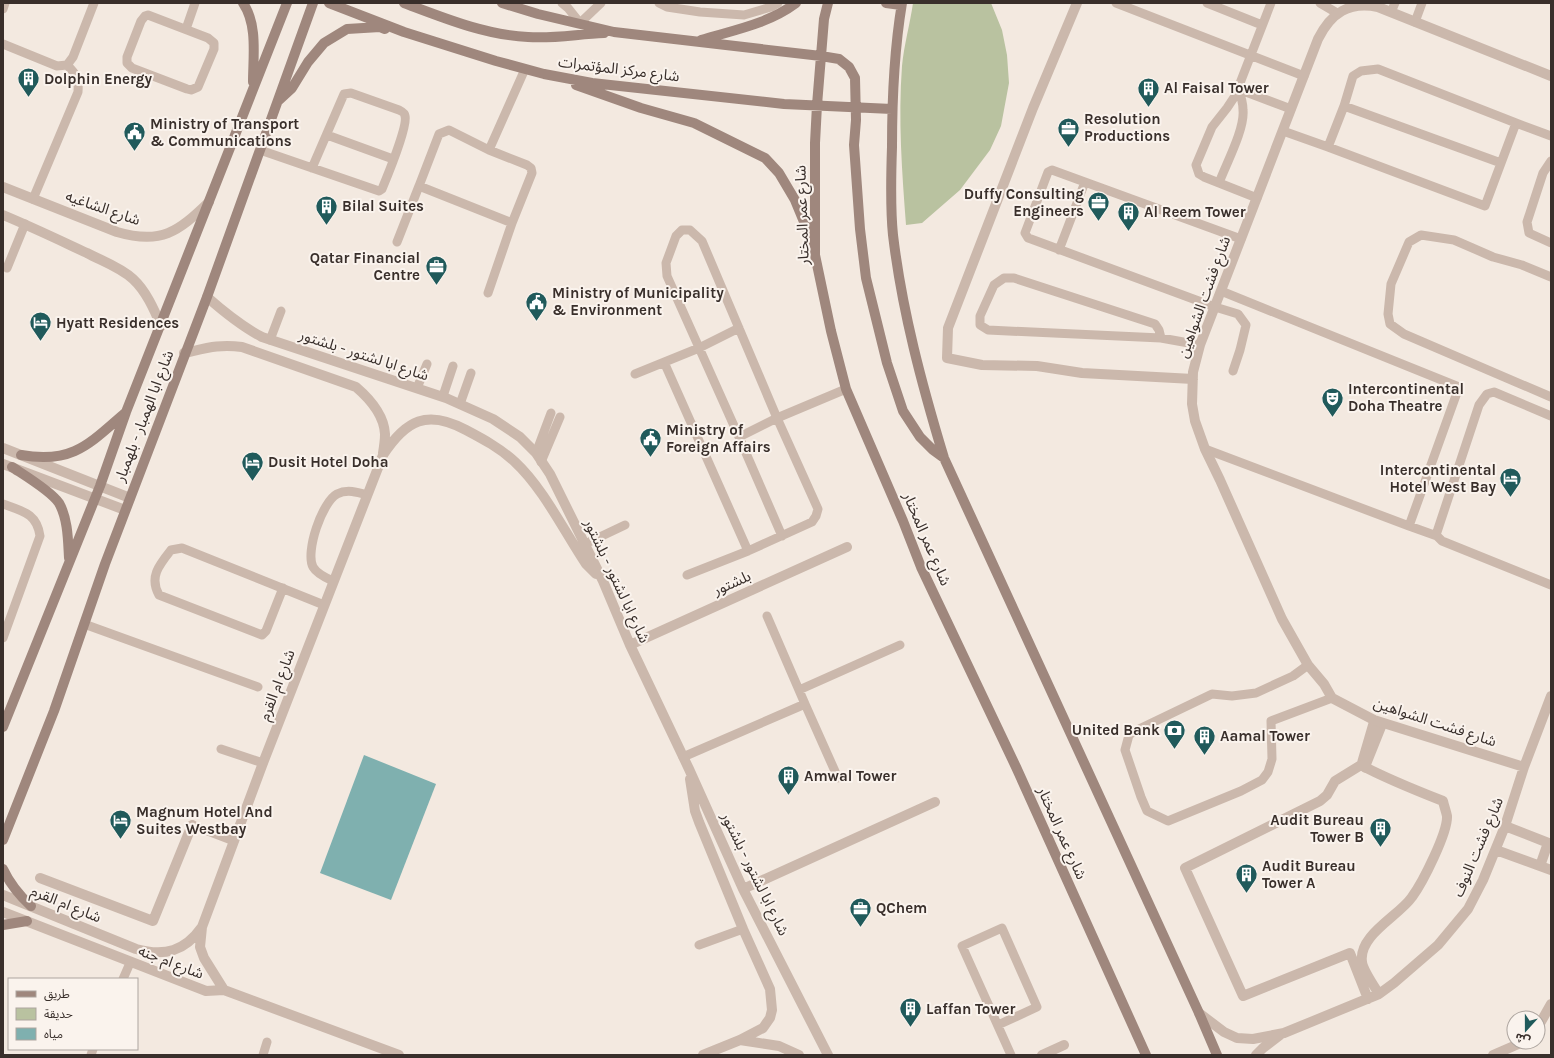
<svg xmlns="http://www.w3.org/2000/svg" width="1554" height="1058" font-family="Karla,'Noto Sans Arabic',sans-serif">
<rect width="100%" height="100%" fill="#f3e9e0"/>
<!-- green -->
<path fill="#b9c2a0" d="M913 3H991L1002 30 1007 55 1009 83 1001 126 990 150 960 190 922 223 906 225C902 173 898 119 902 66 904 45 910 24 913 3Z"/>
<!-- water -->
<path fill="#7fb0af" d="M364 755 436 784 391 900 320 873Z"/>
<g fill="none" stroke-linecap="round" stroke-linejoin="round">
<!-- lane -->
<path stroke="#cbb8ac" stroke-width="9" d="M562 3 568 8 580 23 601 3
M659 3 667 7 700 12 744 15 771 7 778 3
M1116 3 1304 76
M1207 3 1262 25
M1320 3 1337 13
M3 9 5 3
M1391 12 1395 3
M148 15 208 38 214 43V49L198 87 191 90 187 89 132 68 127 63V57L141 21 145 16Z
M1415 22 1422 3
M186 29 195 3
M3 44 57 66 67 65 73 57 94 3
M1238 89 1291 109
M1344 106 1353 76 1361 71 1378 69 1516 123
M1283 131 1328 147
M327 135 393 159
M260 150 379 191 382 189C387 177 408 126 405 116 405 113 401 111 399 110L351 93 344 94 312 168
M489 150 527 165 531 168 532 173 512 223 419 186 439 134 449 130 489 150 525 69
M1551 161 1543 173 1527 222 1529 233 1551 243
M1501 163 1344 106 1328 147 1485 206 1516 123 1551 136
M1219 183C1226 164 1245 129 1243 110 1243 102 1241 96 1238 89
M1257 198 1204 177 1199 174 1196 165 1212 127 1227 108 1235 96 1271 3
M33 199 78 92C79 78 77 75 67 65
M397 242 419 186
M1059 250 1085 182
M7 268 25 224
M1551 277 1522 265 1493 257 1454 240 1421 235 1409 242 1391 284 1388 314 1390 324 1404 334 1551 397
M488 293 512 223
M1161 338 1159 330 1155 324 1014 278H1004L994 285 980 316V325L988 330 1161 338 1200 345
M270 340 281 311
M664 362 748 551 812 522 816 516 818 509 777 418 702 241 690 230H682L676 236 666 263 667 276 739 437 777 418 846 389
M1233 371 1240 350 1246 325 1238 314 1215 307 1031 239 1028 238 1025 233 1048 172 1052 170 1241 239
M635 374 699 348 739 328
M417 388 427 364
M443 396 453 366
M460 404 471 373
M1551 416 1494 392 1487 394 1479 405 1436 535 1442 541 1551 585
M739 437 782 536
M1205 449 1409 526 1459 387 1221 291
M536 453 551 413
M541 462 560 417
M3 504C22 511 37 513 40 536L3 638
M1409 526 1437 536
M585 544 625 525
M687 575 748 551
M333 581C326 578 317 574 313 567 305 552 322 502 337 494 347 489 357 492 367 495
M283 588 266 631 262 635 159 595C149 577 159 565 171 550L182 548 324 605
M84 624 258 687
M1308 665 1293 676 1256 693 1232 696 1212 694 1137 730 1129 735 1125 750 1141 797 1147 811 1168 821 1241 791 1262 780 1268 772 1272 759 1271 721 1332 698
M799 690 900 645
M805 704 838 778
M221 749 263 763
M683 757 805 704 767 616
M1362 761 1374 720
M1365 768 1383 723
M192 825 234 841
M699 945 743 929
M123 979 130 963
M998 1025 1037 1007 1002 928 962 946 1011 1055
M91 1055 93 1049
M263 1055 267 1042"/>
<!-- street -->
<path stroke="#cbb8ac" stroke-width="10" d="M1077 3 1033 108 948 328 947 358 982 365 1037 366 1082 373 1193 379
M3 187 117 232C161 245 178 232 209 202
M3 215C32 227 59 240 87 253 102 261 120 267 133 279 146 291 154 309 161 326
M207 297C224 312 241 326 262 337L446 398 493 419 520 437 536 453 550 474 603 581 630 645 689 769 743 889 828 1055
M184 353C207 348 219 344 242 347L356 387C370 399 384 415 385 434 385 440 384 447 383 453
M3 448 130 498
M3 464 125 510
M630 645 847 547
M1524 767 1374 720 1332 698 1324 684 1308 665 1282 619 1220 480 1205 449 1195 421 1192 404 1193 372 1200 345 1318 39C1331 13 1349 1 1378 7L1551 76
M690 779 695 811 699 822 743 929 770 989 772 1010 770 1018 763 1028 740 1040 703 1055
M1505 826 1551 844
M1496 850 1551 870
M1540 866 1548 843
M40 878 153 921 192 825
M743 889 935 802
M3 895 136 949C165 957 185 951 202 927
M3 912 206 991 224 990 399 1055
M224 990 204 958 200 947 202 927 263 763 383 455C406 420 427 409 466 430 483 439 500 448 515 462 543 488 564 531 586 564L596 574
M1368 999 1350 953 1243 996 1185 868 1320 801 1327 795 1335 781 1361 765C1387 779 1415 790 1443 801 1444 806 1446 811 1447 816 1448 832 1423 882 1412 897 1399 916 1358 935 1362 962 1363 970 1374 986 1379 994
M1199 1013 1224 1032 1237 1038 1253 1039 1284 1033 1379 994 1394 983 1438 945 1468 909 1483 880 1505 826 1524 767 1551 696
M1538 1027 1551 1004
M740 1040 779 1046 799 1055
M1042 1055 1064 1045
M1256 1055 1263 1048 1280 1035
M1493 1055 1523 1042"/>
<!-- secondary -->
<path stroke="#9f877d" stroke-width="10" d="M243 3C258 25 253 57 253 82
M329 3 404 32 496 61 544 74 592 83 784 104 892 109
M404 3C444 18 485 35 528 37 553 39 578 34 604 33
M502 3 538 14 614 32 821 56 839 59 849 67 855 78 856 120 854 145 860 229 866 278 887 363 903 411 920 437 933 450 944 458
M828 3 824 19 817 105 815 143V255L831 331 846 389 903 521 921 567 1016 767 1146 1055
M886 3 901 5
M902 3C894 51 892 99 892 147 891 176 890 206 893 235 902 311 922 385 944 458L1199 1013 1217 1055
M701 40C734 30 768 24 796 3
M576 85 641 108 694 123 765 158 779 173 795 200 807 229 812 244
M279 100 292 88 308 62 324 43 347 29 380 27 385 29
M21 455C73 464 89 444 125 413
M12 467C24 475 51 491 59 503 68 519 68 540 69 558
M3 727 100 486 126 412 287 3
M3 840 54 711 105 564 207 297 313 3
M3 869C10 884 19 895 31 906
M3 925 27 921"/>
</g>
<!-- icons -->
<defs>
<symbol id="building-pin" viewBox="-11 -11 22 30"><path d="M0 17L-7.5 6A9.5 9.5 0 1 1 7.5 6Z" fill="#205a5b" stroke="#faf3ed"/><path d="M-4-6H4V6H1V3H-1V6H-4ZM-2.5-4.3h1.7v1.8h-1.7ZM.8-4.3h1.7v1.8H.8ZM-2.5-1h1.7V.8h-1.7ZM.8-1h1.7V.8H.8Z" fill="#fff"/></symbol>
<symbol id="office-pin" viewBox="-11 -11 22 30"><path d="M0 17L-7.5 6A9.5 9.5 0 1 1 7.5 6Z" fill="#205a5b" stroke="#faf3ed"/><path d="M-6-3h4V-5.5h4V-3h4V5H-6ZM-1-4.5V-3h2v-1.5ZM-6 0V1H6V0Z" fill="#fff"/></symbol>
<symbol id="civic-pin" viewBox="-11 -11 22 30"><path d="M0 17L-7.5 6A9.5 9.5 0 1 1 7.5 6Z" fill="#205a5b" stroke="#faf3ed"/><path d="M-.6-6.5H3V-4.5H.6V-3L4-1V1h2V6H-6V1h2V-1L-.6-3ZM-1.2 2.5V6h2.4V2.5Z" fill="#fff"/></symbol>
<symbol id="hotel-pin" viewBox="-11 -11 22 30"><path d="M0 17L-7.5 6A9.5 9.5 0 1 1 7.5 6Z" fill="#205a5b" stroke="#faf3ed"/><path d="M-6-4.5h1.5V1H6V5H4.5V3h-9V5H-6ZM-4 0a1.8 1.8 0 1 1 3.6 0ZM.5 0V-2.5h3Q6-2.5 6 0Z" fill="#fff"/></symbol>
<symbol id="theatre-pin" viewBox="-11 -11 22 30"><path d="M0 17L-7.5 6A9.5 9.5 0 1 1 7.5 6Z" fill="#205a5b" stroke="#faf3ed"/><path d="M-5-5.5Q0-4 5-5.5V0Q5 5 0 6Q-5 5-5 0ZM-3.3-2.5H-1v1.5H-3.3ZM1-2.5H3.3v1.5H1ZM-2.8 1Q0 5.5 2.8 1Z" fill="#fff"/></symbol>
<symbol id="bank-pin" viewBox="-11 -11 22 30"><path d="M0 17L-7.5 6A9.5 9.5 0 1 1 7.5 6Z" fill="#205a5b" stroke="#faf3ed"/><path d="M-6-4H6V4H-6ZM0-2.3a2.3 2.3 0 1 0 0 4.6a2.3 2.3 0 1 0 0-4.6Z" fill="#fff"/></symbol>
</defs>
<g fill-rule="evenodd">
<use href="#building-pin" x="16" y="66" width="25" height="34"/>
<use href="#building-pin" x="1136" y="76" width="25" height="34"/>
<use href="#office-pin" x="1056" y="116" width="25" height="34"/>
<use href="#civic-pin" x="122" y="120" width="25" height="34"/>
<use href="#office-pin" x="1086" y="190" width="25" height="34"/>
<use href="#building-pin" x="314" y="194" width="25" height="34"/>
<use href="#building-pin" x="1116" y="200" width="25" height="34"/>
<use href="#office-pin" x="424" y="254" width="25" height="34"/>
<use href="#civic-pin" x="524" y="290" width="25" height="34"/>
<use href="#hotel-pin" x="28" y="310" width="25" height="34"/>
<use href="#theatre-pin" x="1320" y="386" width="25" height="34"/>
<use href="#civic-pin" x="638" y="426" width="25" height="34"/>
<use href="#hotel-pin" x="240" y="450" width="25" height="34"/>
<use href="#hotel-pin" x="1498" y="466" width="25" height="34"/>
<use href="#bank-pin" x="1162" y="718" width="25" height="34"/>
<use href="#building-pin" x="1192" y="724" width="25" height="34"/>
<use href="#building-pin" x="776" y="764" width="25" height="34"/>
<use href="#hotel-pin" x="108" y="808" width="25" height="34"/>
<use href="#building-pin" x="1368" y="816" width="25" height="34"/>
<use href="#building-pin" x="1234" y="862" width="25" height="34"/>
<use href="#office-pin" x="848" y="896" width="25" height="34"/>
<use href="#building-pin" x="898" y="996" width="25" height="34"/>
</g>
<g text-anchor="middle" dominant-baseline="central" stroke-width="4" stroke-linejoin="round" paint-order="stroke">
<!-- street labels -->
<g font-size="15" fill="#392f2b" stroke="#faf3ed">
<text transform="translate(619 69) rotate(7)">شارع مركز المؤتمرات</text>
<text transform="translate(103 208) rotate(19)">شارع الشاغيه</text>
<text transform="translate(802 215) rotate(-92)">شارع عمر المختار</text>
<text transform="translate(1204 297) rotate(-70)">شارع فشت الشواهين</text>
<text transform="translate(364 355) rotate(18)">شارع ابا لشتور - بلشتور</text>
<text transform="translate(144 416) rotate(-69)">شارع ابا الهمبار - بلهمبار</text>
<text transform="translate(927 539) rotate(67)">شارع عمر المختار</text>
<text transform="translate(617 581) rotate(65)">شارع ابا لشتور - بلشتور</text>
<text transform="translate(732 583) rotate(-24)">بلشتور</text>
<text transform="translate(277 685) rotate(-69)">شارع ام القرم</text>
<text transform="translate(1435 722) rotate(18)">شارع فشت الشواهين</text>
<text transform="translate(1062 833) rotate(66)">شارع عمر المختار</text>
<text transform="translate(1478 847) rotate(-67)">شارع فشت النوف</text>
<text transform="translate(755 874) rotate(64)">شارع ابا لشتور - بلشتور</text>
<text transform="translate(66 904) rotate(22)">شارع ام القرم</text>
<text transform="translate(171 962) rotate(21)">شارع ام جنه</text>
</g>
<!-- poi labels -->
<g font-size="15" font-weight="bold" fill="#392f2b" stroke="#faf3ed" text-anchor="start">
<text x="44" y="79">Dolphin Energy</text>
<text x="1164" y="88">Al Faisal Tower</text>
<text x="1084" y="119">Resolution<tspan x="1084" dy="17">Productions</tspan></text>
<text x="150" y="124">Ministry of Transport<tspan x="150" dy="17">&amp; Communications</tspan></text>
<text x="1084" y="194" text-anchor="end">Duffy Consulting<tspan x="1084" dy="17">Engineers</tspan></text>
<text x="342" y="206">Bilal Suites</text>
<text x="1144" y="212">Al Reem Tower</text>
<text x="420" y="258" text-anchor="end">Qatar Financial<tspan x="420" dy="17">Centre</tspan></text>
<text x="552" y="293">Ministry of Municipality<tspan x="552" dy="17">&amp; Environment</tspan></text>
<text x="56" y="323">Hyatt Residences</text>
<text x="1348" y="389">Intercontinental<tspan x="1348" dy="17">Doha Theatre</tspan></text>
<text x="666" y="430">Ministry of<tspan x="666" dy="17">Foreign Affairs</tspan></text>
<text x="268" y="462">Dusit Hotel Doha</text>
<text x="1496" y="470" text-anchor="end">Intercontinental<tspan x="1496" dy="17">Hotel West Bay</tspan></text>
<text x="1160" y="730" text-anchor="end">United Bank</text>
<text x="1220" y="736">Aamal Tower</text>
<text x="804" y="776">Amwal Tower</text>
<text x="136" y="812">Magnum Hotel And<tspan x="136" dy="17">Suites Westbay</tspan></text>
<text x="1364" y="820" text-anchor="end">Audit Bureau<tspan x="1364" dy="17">Tower B</tspan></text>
<text x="1262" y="866">Audit Bureau<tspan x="1262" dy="17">Tower A</tspan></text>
<text x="876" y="908">QChem</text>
<text x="926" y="1009">Laffan Tower</text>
</g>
</g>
<!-- border -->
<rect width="1554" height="1058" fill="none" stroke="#392f2b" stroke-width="8"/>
<!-- legend -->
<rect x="8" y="978" width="130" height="72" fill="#faf3ed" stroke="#ada59f"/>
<rect x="16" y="991" width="20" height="6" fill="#9f877d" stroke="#ada59f"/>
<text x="44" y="998" font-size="12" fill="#392f2b">طريق</text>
<rect x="16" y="1008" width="20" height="12" fill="#b9c2a0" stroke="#ada59f"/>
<text x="44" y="1018" font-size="12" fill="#392f2b">حديقة</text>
<rect x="16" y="1028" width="20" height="12" fill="#7fb0af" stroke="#ada59f"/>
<text x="44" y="1038" font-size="12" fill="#392f2b">مياه</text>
<!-- north arrow -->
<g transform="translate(1526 1030) rotate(201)"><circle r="19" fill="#faf3ed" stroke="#ada59f"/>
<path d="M0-3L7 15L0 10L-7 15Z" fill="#205a5b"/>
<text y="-6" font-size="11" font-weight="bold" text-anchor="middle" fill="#392f2b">ش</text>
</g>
</svg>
